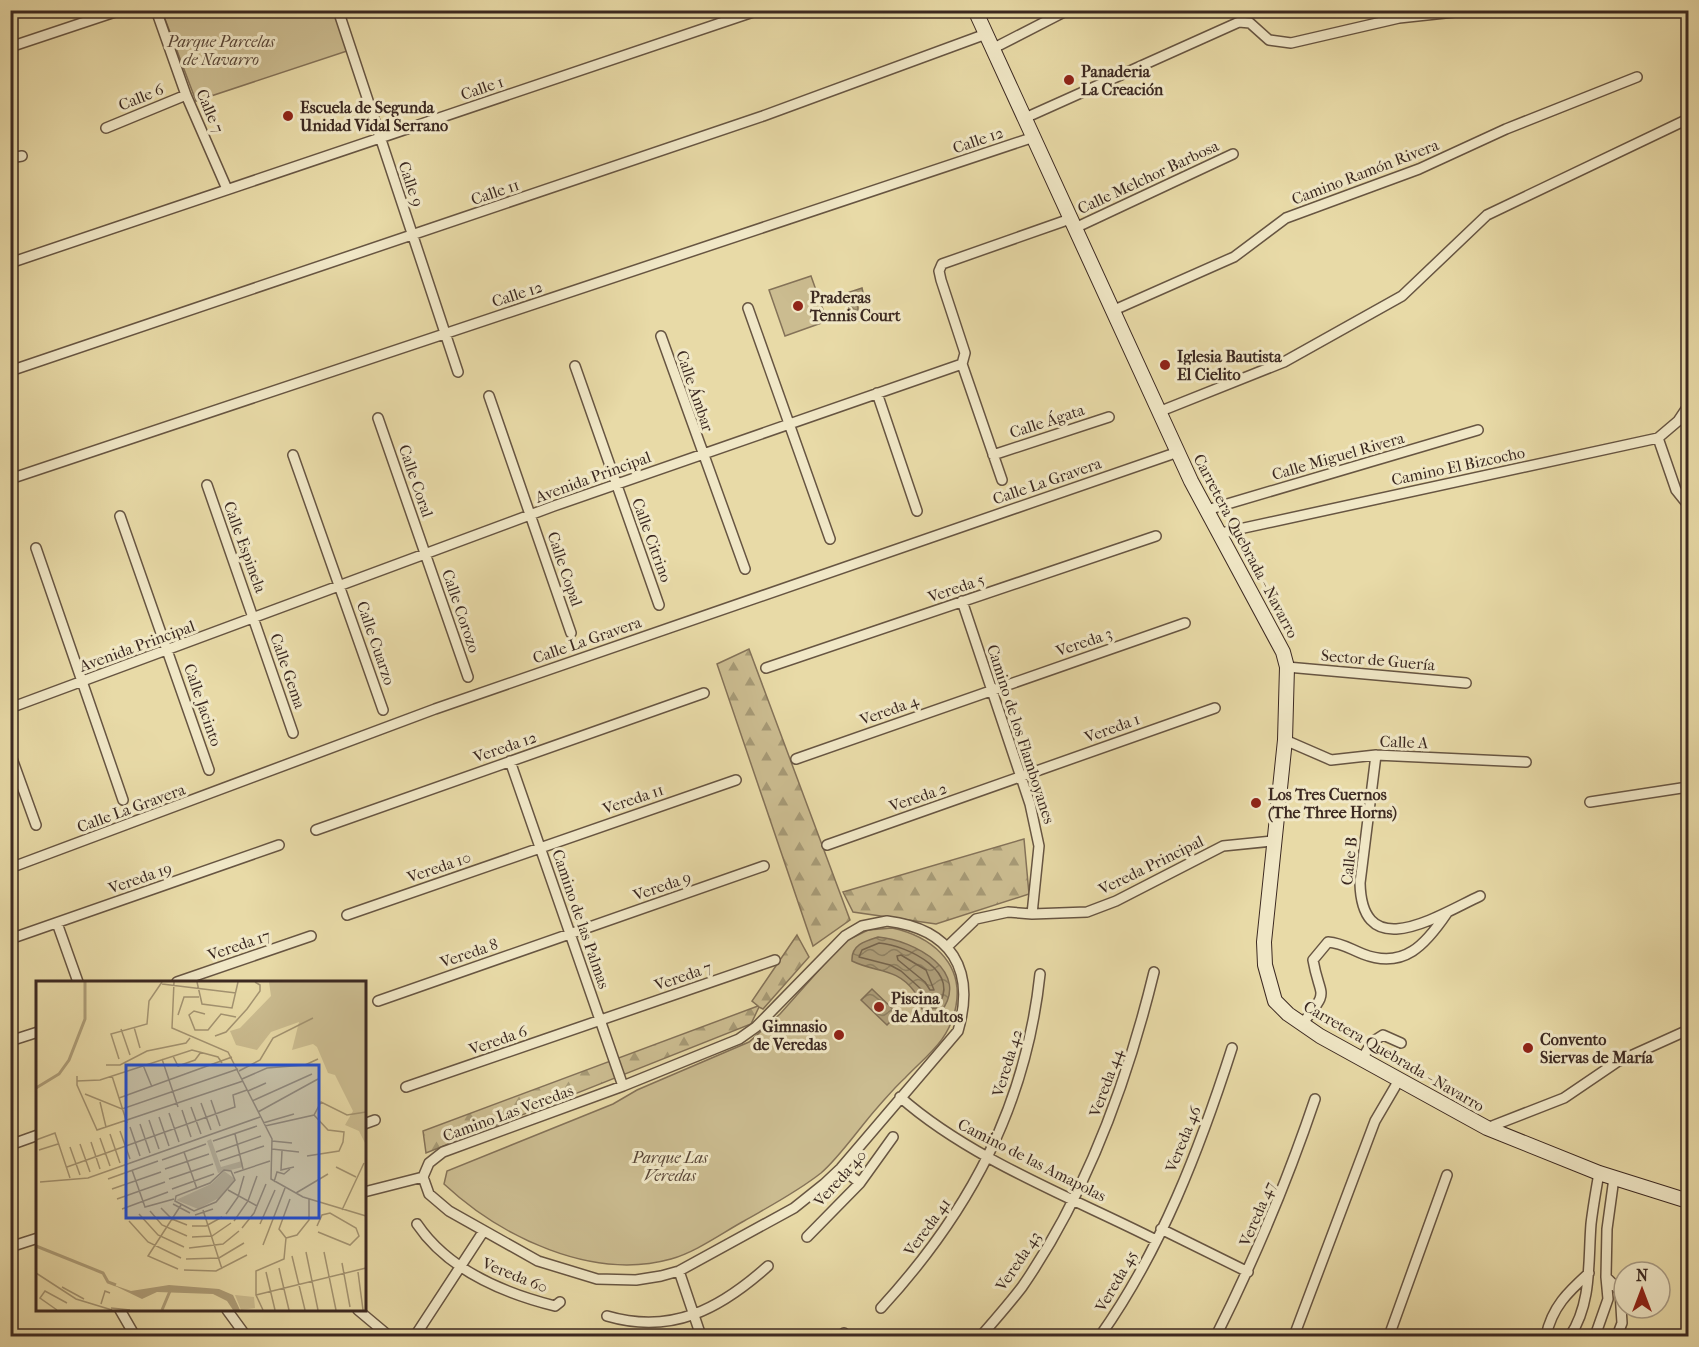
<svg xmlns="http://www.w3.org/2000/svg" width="1699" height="1347" font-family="'IM FELL French Canon',serif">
<defs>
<pattern id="forest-firs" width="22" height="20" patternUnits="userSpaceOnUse" patternTransform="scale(1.5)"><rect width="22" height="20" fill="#cbbc90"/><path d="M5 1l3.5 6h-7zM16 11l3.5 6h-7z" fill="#a69975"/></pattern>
<pattern id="water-waves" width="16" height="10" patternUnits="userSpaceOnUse" patternTransform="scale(1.5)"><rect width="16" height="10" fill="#ae9e79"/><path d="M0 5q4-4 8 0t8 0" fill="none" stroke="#8f8163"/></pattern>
</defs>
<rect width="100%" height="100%" fill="#e8daa7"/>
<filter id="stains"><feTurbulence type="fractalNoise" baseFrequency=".00333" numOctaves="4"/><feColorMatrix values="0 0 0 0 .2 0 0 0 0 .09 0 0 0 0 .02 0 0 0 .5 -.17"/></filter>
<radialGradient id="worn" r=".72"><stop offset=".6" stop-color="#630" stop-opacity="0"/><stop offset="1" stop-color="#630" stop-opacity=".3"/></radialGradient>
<!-- forest -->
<path fill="url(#forest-firs)" stroke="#847258" stroke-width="1.5" d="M749 649 850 920 813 946 717 664Z
M1024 839 1029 894 936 924 853 912 843 892Z
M797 935 809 957 763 1009 759 1007 751 1024 426 1153 423 1131 758 1006 752 1001Z"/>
<!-- park -->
<path fill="#cbbc90" stroke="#847258" stroke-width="1.5" d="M162 11H334L347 51 196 101Z
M811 276 827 321 785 336 769 290Z
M892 928C930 936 964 962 956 1006 950 1040 927 1055 905 1078 895 1087 886 1098 877 1108 860 1127 839 1158 821 1173 797 1192 770 1206 744 1221 722 1233 696 1252 671 1259 592 1281 501 1237 444 1184L447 1171 613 1104 637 1090 749 1042 780 1014 844 942 868 930Z"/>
<!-- water -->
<path fill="url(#water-waves)" stroke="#806f56" stroke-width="1.5" d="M862 288 864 297 858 299V311L864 319 854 322 844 294Z
M878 937C914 940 973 972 940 1013L926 1015C918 1006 920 998 914 991 896 967 876 973 852 961 851 945 865 941 878 937Z
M872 989 898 1014 887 1025 861 1000Z"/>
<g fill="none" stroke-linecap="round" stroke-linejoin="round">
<!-- shore -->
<path stroke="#75644d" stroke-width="1.5" d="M879 943C907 945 965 973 936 1008H928L924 1003 921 989 901 971 890 965 859 957 862 950Z
M901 955 926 970 934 990H930L925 982 898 960 897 956Z"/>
<defs>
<path id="street" d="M156 10 186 95 227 189
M338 10 458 372
M10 47 121 10
M994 48 1068 10
M1025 118 1239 22 1250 23 1269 40 1291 43 1399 18 1473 10
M106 128 186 95
M10 158 22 156
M1075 228 1233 154
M10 263 759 10
M748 308 830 539
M1112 311 1234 257 1286 218 1419 169 1506 129 1637 77
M661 336 745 569
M962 364 1002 480
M575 366 659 605
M10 371 763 116 986 34
M877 393 917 511
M489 396 571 633
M1161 411 1284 362 1402 296 1487 215 1688 119
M378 418 468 677
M1658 438 1676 490 1688 505
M293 455 383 710
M993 455 1109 417
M10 479 1034 137
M207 485 293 733
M1207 510 1478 430
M120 516 209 770
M1221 533 1658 438 1678 421 1688 406
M36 548 123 800
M962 601 1030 804 1039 846 1032 914
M1287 667 1466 683
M766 668 1156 536
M10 708 554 506 962 364 965 353 941 280 939 271 942 264 1070 219
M1285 740 1331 760 1376 755 1526 762
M10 753 36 825
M1376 755 1360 883C1362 966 1439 915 1480 896
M796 759 1185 623
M510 761 623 1086
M1590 802 1688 787
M316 830 704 693
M827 845 1215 708
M10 868 435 709 1178 452
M347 915 736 780
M887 921C951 929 976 969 958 1031L841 1168 824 1184 794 1208 679 1271 661 1276 636 1280 597 1279 538 1261 449 1211 429 1194 423 1177 429 1163 443 1152 623 1086 739 1039 756 1027 845 936 862 926Z
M57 923 78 982
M10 939 279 845
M947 947 976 919 1008 912 1032 914 1087 912 1116 901 1223 846 1273 841
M177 982 311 936
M378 1001 764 866
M1302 1024C1331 988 1320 1000 1313 960L1328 942C1342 943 1350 949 1363 954 1404 970 1426 944 1447 913
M10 1041 38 1032
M1362 1059 1372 1042 1383 1035 1401 1043
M406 1087 775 960
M900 1097C970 1159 1073 1198 1156 1240
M364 1124 375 1120
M1487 1128 1564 1098 1617 1062 1688 1030
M10 1145 38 1135
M841 1168 860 1183
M1614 1178 1607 1229 1606 1277 1620 1291 1622 1323 1617 1336
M364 1192 423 1177
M417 1224C448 1270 503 1293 555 1306L560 1302
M1161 1229 1248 1272
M807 1237 860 1183 893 1137
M10 1247 38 1238
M679 1271 701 1336
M881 1308C970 1211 1026 1106 1040 974
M120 1310 135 1336
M227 1310 246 1336
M358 1310 389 1336
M607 1316C672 1335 720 1309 768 1266
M415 1336 483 1232
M841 1336 844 1333
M981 1336C995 1320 1009 1304 1022 1287 1087 1193 1127 1083 1154 972
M1100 1336C1161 1250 1200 1148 1232 1048
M1216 1336C1255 1258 1287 1182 1315 1099
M1294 1336 1375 1121 1399 1080
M1389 1336 1447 1175
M1546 1336C1552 1307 1568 1292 1589 1273
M1570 1336C1592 1303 1588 1262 1591 1224 1593 1207 1596 1190 1599 1173
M1595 1336 1608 1299 1606 1277"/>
<path id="secondary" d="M975 10 1191 481 1283 652 1287 667 1285 740 1264 942 1265 965 1275 1001 1288 1014 1320 1036 1487 1128 1599 1173 1688 1201"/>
</defs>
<!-- street casing -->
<use href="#street" stroke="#675542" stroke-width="12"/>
<!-- secondary casing -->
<use href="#secondary" stroke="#3c2921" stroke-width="16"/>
<!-- street -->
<use href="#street" stroke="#f0e7c6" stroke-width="9"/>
<!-- secondary -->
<use href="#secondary" stroke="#f0e7c6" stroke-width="14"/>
</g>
<!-- markers -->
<g fill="#8f2418" stroke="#f0e7c6" stroke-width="2">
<circle cx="1069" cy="80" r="6"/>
<circle cx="288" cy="116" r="6"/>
<circle cx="798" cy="306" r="6"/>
<circle cx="1165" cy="365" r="6"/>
<circle cx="1256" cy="803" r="6"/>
<circle cx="879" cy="1007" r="6"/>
<circle cx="839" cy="1035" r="6"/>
<circle cx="1528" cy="1048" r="6"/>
</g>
<g text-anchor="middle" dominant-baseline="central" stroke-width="6" stroke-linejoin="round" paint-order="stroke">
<!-- park labels -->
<g font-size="16" font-style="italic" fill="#594637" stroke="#f0e7c6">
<text x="221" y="41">Parque Parcelas<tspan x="221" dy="18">de Navarro</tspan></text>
<text x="670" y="1157">Parque Las<tspan x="670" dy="18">Veredas</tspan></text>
</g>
<!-- poi labels -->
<g font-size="16" font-weight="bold" fill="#3c2921" stroke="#f0e7c6" text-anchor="start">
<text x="1081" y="71">Panaderia<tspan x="1081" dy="18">La Creación</tspan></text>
<text x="300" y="107">Escuela de Segunda<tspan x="300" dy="18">Unidad Vidal Serrano</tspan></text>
<text x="810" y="297">Praderas<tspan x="810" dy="18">Tennis Court</tspan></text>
<text x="1177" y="356">Iglesia Bautista<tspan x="1177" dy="18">El Cielito</tspan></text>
<text x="1268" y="794">Los Tres Cuernos<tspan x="1268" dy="18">(The Three Horns)</tspan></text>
<text x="891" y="998">Piscina<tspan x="891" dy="18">de Adultos</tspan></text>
<text x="827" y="1026" text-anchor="end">Gimnasio<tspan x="827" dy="18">de Veredas</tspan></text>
<text x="1540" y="1039">Convento<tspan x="1540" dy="18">Siervas de María</tspan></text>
</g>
<!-- street labels -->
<g font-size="16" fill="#3c2921" stroke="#f0e7c6">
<text transform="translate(482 88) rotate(-19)">Calle 1</text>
<text transform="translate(141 97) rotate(-22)">Calle 6</text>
<text transform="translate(210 111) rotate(67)">Calle 7</text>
<text transform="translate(978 140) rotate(-19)">Calle 12</text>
<text transform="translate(1365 172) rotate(-21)">Camino Ramón Rivera</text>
<text transform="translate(1148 177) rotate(-25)">Calle Melchor Barbosa</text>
<text transform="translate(411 184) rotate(71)">Calle 9</text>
<text transform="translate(495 192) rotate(-19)">Calle 11</text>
<text transform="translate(517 294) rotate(-18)">Calle 12</text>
<text transform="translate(695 391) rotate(71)">Calle Ámbar</text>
<text transform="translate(1047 421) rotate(-18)">Calle Ágata</text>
<text transform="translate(1338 456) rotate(-16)">Calle Miguel Rivera</text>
<text transform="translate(1458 466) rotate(-12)">Camino El Bizcocho</text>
<text transform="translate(593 477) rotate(-20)">Avenida Principal</text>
<text transform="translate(416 481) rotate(71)">Calle Coral</text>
<text transform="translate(1047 481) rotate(-19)">Calle La Gravera</text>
<text transform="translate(652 540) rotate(70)">Calle Citrino</text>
<text transform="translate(1246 546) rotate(62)">Carretera Quebrada - Navarro</text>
<text transform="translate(245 547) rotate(70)">Calle Espinela</text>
<text transform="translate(565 569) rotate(71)">Calle Copal</text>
<text transform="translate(956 588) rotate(-19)">Vereda 5</text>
<text transform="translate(461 611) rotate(71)">Calle Corozo</text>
<text transform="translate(587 640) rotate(-19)">Calle La Gravera</text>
<text transform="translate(1084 642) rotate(-19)">Vereda 3</text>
<text transform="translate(376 643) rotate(71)">Calle Cuarzo</text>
<text transform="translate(137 646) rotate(-20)">Avenida Principal</text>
<text transform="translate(1378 660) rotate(5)">Sector de Guería</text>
<text transform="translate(288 671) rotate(71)">Calle Gema</text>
<text transform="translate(203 705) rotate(71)">Calle Jacinto</text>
<text transform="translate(889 710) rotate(-20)">Vereda 4</text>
<text transform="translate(1112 728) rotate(-20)">Vereda 1</text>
<text transform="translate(1021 734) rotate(72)">Camino de los Flamboyanes</text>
<text transform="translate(1404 742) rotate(2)">Calle A</text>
<text transform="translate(505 747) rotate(-19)">Vereda 12</text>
<text transform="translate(918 797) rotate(-19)">Vereda 2</text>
<text transform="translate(633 799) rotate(-19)">Vereda 11</text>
<text transform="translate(131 808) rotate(-20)">Calle La Gravera</text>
<text transform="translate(1349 861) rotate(-84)">Calle B</text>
<text transform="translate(1151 865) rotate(-26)">Vereda Principal</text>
<text transform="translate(439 867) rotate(-19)">Vereda 10</text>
<text transform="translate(140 878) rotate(-19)">Vereda 19</text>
<text transform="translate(662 886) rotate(-19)">Vereda 9</text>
<text transform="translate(581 919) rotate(71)">Camino de las Palmas</text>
<text transform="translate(239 945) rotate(-19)">Vereda 17</text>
<text transform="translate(469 953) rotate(-19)">Vereda 8</text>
<text transform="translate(683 976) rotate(-19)">Vereda 7</text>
<text transform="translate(498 1040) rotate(-19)">Vereda 6</text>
<text transform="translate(1394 1056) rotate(30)">Carretera Quebrada - Navarro</text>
<text transform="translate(1007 1063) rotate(-73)">Vereda 42</text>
<text transform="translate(1106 1083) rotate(-70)">Vereda 44</text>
<text transform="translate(508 1113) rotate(-20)">Camino Las Veredas</text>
<text transform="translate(1183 1139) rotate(-68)">Vereda 46</text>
<text transform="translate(1032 1160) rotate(27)">Camino de las Amapolas</text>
<text transform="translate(840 1178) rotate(-48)">Vereda 40</text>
<text transform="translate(1257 1214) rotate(-67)">Vereda 47</text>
<text transform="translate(927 1227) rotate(-54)">Vereda 41</text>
<text transform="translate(1018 1261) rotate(-56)">Vereda 43</text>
<text transform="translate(515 1275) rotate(22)">Vereda 60</text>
<text transform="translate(1116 1281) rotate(-60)">Vereda 45</text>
</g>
</g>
<!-- overview -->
<g transform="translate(36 981)">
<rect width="330" height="330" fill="#e8daa7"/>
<path d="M233 1H330V164L323 150 309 144 317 130 299 94 292 92 281 66 277 63 256 69 263 41 235 51 221 69 200 64 194 50 204 47 235 15ZM175 158 185 186 206 180 207 186 182 192 171 160ZM199 314 218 316 219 327 205 329Z" fill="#cbbc90"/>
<path d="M188 190 199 198 183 217 162 228 140 219 175 203Z" fill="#cbbc90"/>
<path d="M75 303 95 310 133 304 183 308 197 314 204 329H197L191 320 177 313 121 311 106 318Z" fill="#ae9e79"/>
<path fill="none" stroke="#ae9e79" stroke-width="3" d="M0 107 23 93 33 79 49 38V1M0 265 67 292 72 301 80 304M126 329 134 310"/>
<path fill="none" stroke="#a39371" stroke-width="1.5" d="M138 1 136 47 192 71 236 158 235 198 267 216 330 235M161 1 166 23 196 27 202 1M126 3 200 12M169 33 158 30 153 34 159 49H172L185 33 200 36M142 34 148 16H163M98 46 104 67M85 48 94 74M179 55 190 51 211 28 224 10V4L219 1M137 75 142 85 159 79 165 71M83 78 75 53 111 43 113 20 126 1M126 78 142 126M70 84H84L111 70 150 62 154 57M107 84 116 106M203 90 224 79 237 57 277 37M41 95V104L61 149 207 100M76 95 91 142M206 98 231 87 269 84 282 78M41 100 64 99 156 69 182 76 186 82M212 110 230 102M49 113 86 128 202 88M83 117 196 76M175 119 184 145M216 120 276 93M64 121 70 146M165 122 175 149M155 126 165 153M146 129 155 156M222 131 282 98M133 132 143 161M123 136 133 165M113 139 123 168M227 142 258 133M104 143 114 172M229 145 278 134 285 121 311 134 330 131M94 146 104 175M84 150 94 178M74 153 84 182M199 153 207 188M64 157 74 185M0 159 19 152 34 197M177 160 221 145M236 160 256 162M55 161 64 188M44 163 54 191M34 166 44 194M236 168 263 171M3 169 22 163M246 170 245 189 258 186M148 171 161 208M180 171 225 155M271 175 303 170 307 161 308 151 292 149 278 134M126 179 170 163M184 180 228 165M31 186 199 126 197 114 211 109M300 186 320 196M129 188 173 173M96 189 109 226 138 218M188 189 195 190 199 199 180 221 158 230 139 220 140 215 174 202ZM198 192 234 180M72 198 122 180M133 198 177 183M4 201 52 197 224 136M238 201 241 191 248 193 254 188M76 208 125 191M136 208 178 193M192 209 221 225M260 212 292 193M81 218 129 201M137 223 154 232M125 227 136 238 151 244M86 228 132 211M167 229 186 288M306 229 328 182M114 230 126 244 151 255M103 233 122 254 148 266M190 233 202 216 208 195M159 234 177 228M93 240 112 261 145 277M198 240 212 220 221 195M224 243 239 209M156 245H170L186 236M281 245 286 234 294 232 320 247 323 255 314 264 282 251M206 247 218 232 230 203M156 256 176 255 195 242M250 257 261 254 273 239V218M250 257 243 248 254 218M227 264 249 207M153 267 187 263 203 250M270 271 282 329M288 271 300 329M256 275 269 329M150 278 183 277 208 262M306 282 314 326M243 287 253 329M142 288 112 275 145 224M148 289 180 290 211 274M230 291 239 329M322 291 327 329M0 292 40 318 76 329M26 306 48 318M220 314 330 287M65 323 69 310 74 312M75 327 94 329M21 329 4 317 9 310 31 322M227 329 220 314V290L248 278 250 257"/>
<path fill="#1d4ed8" fill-opacity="0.15" stroke="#1d4ed8" stroke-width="3" d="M90 84H283V237H90Z"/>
<rect width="330" height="330" fill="none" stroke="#3c2921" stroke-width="3"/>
</g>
<!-- margin -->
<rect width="1699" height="1347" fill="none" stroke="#e8daa7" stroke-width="36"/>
<rect x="12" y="12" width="1675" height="1323" fill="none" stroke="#3c2921" stroke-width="3"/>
<rect x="18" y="18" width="1663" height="1311" fill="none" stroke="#3c2921" stroke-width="1.5"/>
<!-- north arrow -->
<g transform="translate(1642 1290)"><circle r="28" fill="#f0e7c6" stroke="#a89b84" stroke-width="1.5"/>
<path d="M0-4.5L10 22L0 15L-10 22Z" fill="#8f2418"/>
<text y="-9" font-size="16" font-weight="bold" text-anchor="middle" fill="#3c2921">N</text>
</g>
<rect width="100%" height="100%" filter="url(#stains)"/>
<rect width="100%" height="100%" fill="url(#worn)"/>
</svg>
